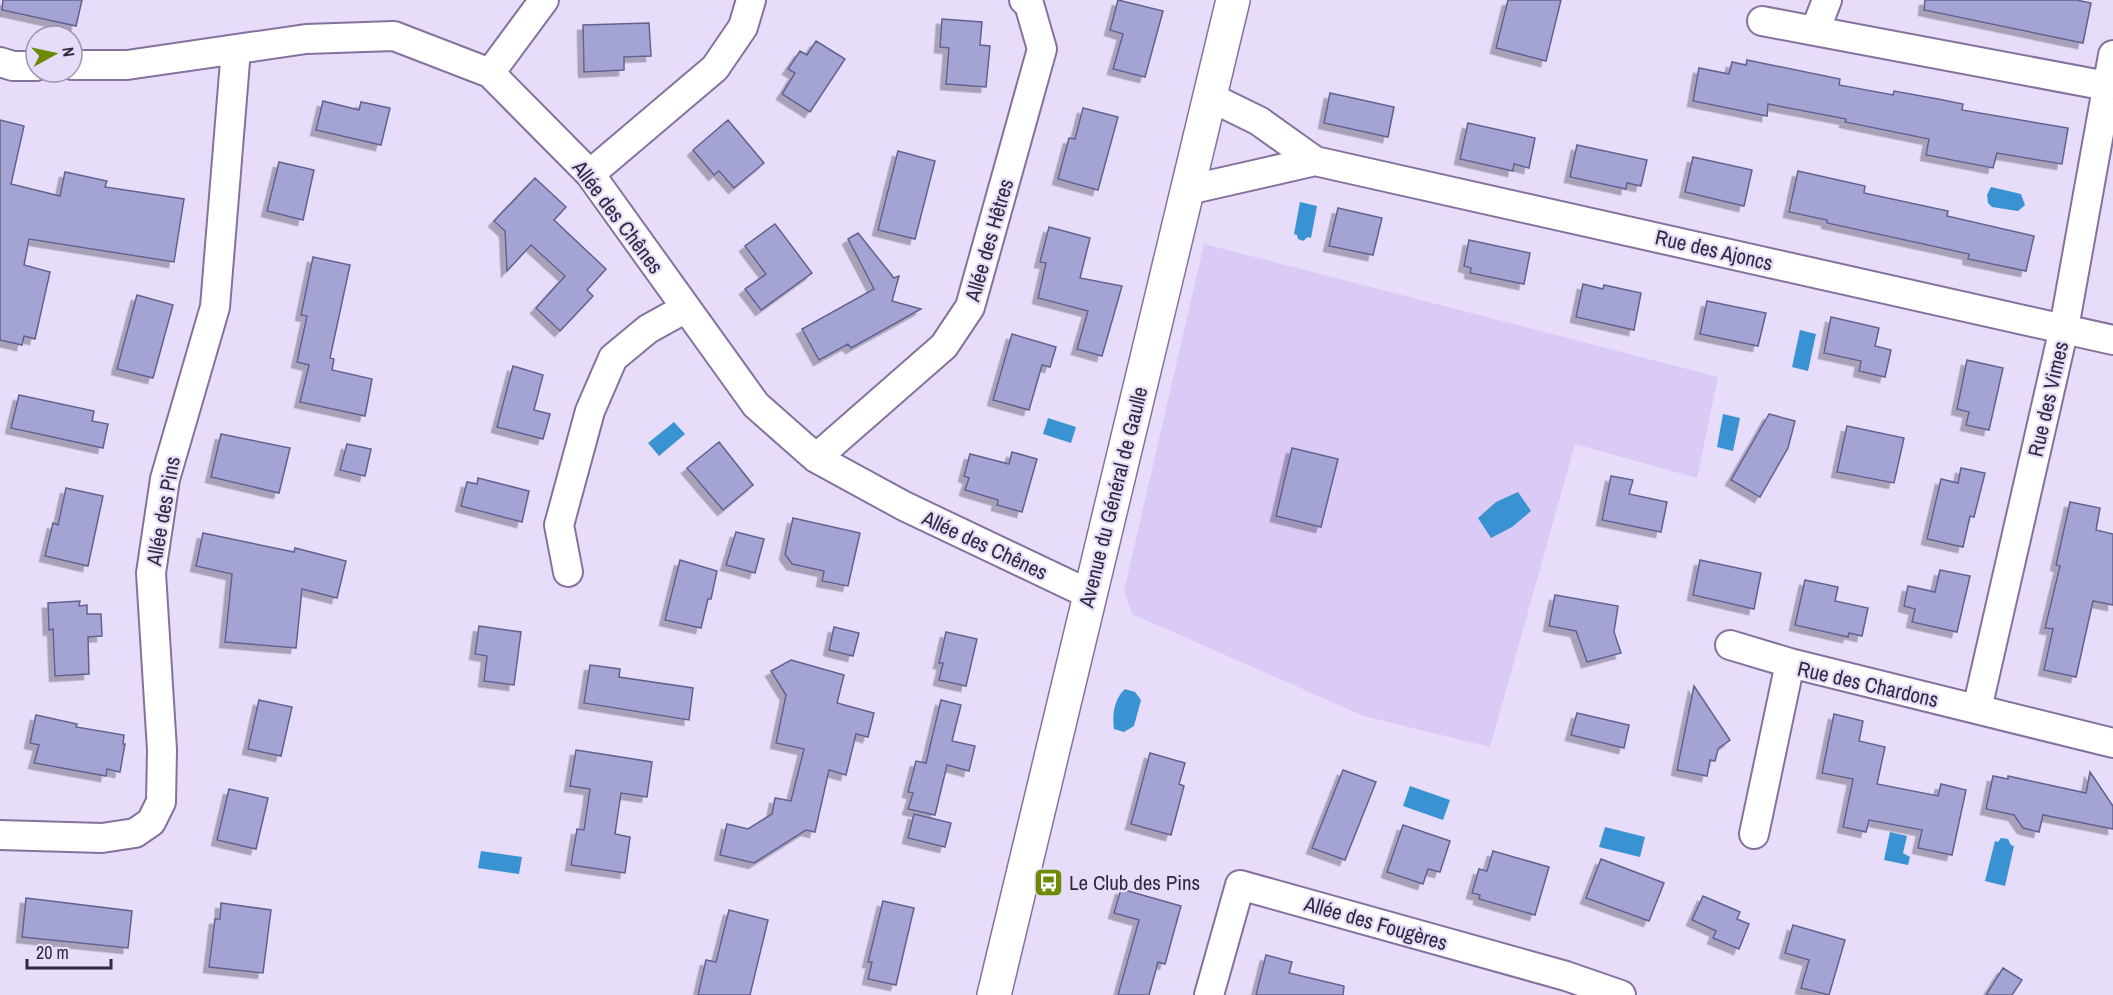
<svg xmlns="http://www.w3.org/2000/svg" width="2113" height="995" font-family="'Archivo Narrow',sans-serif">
<defs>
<filter id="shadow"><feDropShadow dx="-5.5" dy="5.5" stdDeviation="0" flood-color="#0004"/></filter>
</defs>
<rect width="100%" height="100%" fill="#e7dcf9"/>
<!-- green -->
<path fill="#dbc9f6" d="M1204 244 1718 377 1697 478 1575 444 1490 747 1364 716 1132 614 1124 591Z"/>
<!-- water -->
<path fill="#3993d3" d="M1991 187 2021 194 2025 205 2018 211 1992 207 1988 203 1987 195Z
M1300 202 1317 206 1311 238 1308 237 1303 241 1298 239 1297 235 1294 234Z
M1800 330 1816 334 1808 371 1792 367Z
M1723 414 1740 418 1733 451 1717 447Z
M1048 418 1076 427 1071 443 1043 434Z
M674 422 685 434 659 456 648 443Z
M1518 492 1531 511 1512 527 1491 538 1478 518 1496 502Z
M1125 689 1135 692 1141 700 1134 726 1124 732 1114 729C1112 715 1114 699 1125 689Z
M1410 786 1450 800 1443 820 1403 806Z
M1605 827 1645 837 1640 857 1599 847Z
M1890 832 1907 836 1903 853 1910 857 1908 865 1884 860Z
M2001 838 2008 839 2011 845 2014 846 2005 886 1985 881 1995 841 1998 842Z
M481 851 522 857 519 874 478 868Z"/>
<!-- building -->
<path fill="#a3a4d4" stroke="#62628f" stroke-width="1.5" filter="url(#shadow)" d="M3 0H82L76 26 2 10Z
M1118 0 1163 11 1145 77 1113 69 1123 34 1110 30Z
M1508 0H1561L1546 61 1496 48Z
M1925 0H2076L2091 3 2083 43 1924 10Z
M942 19 982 22 980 45 990 46 986 87 946 84 949 48 940 47Z
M649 23 651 56 624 57V70L584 72 583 25Z
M816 41 845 59 810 112 782 94 795 73 788 69 800 51 807 55Z
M1747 60 1840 79 1839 85 1893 95 1894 91 1938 99 1963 104 1962 110 2068 128 2062 164 1997 153 1993 168 1926 155 1929 139 1845 122 1846 119 1768 104 1767 116 1693 101 1699 68 1729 74 1732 62 1746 65Z
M1330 93 1394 107 1388 137 1324 123Z
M323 101 359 110 361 102 390 108 381 145 316 130Z
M1083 108 1118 117 1098 190 1058 179 1069 138 1075 139Z
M0 120 24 126 11 184 60 196 65 172 107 181 105 187 184 199 174 262 29 239 24 265 50 272 35 339 24 336 22 345 0 340Z
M728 120 764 163 734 188 719 171 714 175 693 150Z
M1468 123 1535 138 1529 168 1514 164 1513 171 1460 159Z
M1577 145 1647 160 1641 186 1627 183 1626 189 1570 177Z
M898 151 935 161 915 239 878 230Z
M1693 157 1752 170 1744 206 1685 192Z
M279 162 314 170 303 220 267 211Z
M1798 171 1865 186 1864 193 1948 211 1947 216 2034 236 2026 271 1968 259 1969 254 1827 223V220L1789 212Z
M535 178 566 207 554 220 606 269 587 290 593 296 560 331 536 308 565 276 531 245 507 271 505 231 494 221Z
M1338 208 1382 218 1373 255 1329 246Z
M775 224 812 273 761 310 745 289 766 274 745 246Z
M1049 227 1090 238 1080 278 1122 286 1102 356 1077 349 1088 311 1038 298 1046 263 1040 262Z
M858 233 894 278 899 276 892 301 921 309 851 348 848 344 819 360 802 329 874 289 848 239Z
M1469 240 1530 253 1524 284 1470 273 1471 268 1464 266Z
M313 257 350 265 330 358 334 359 332 370 372 379 365 416 300 402 309 365 297 362 307 316 301 315Z
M1583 284 1603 289 1604 285 1641 293 1634 330 1576 317Z
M137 295 173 305 153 378 117 369Z
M1707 301 1766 313 1758 346 1700 334Z
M1831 317 1879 328 1875 346 1891 350 1885 377 1859 371 1861 361 1824 353Z
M1012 334 1056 347 1050 367 1042 365 1029 410 993 400Z
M1967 360 2003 368 1989 430 1966 425 1969 412 1957 409Z
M513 366 543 375 534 410 550 414 543 439 497 427Z
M19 395 94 411 92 421 108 424 103 448 11 428Z
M1769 414 1795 421 1788 448 1760 497 1731 480Z
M1847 426 1904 438 1894 483 1837 472Z
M221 434 290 448 279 493 211 477Z
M719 442 753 485 723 510 687 468Z
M347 444 371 449 365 476 340 470Z
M1292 448 1338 459 1321 527 1276 516Z
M1012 452 1037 459 1022 512 997 505 998 500 965 490 969 478 964 476 970 454 1009 464Z
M1961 468 1985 473 1974 517 1970 516 1963 547 1927 539 1941 479 1958 483Z
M1611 476 1633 480 1629 494 1667 502 1661 532 1602 520Z
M478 478 529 491 522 522 461 506 467 482 477 484Z
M66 488 103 496 88 566 45 556 53 523 58 525Z
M2070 502 2100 508 2096 530 2113 534V605L2093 601 2076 677 2044 670 2053 629 2045 628 2060 566 2056 565Z
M793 518 860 533 848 586 822 581 824 571 792 564 785 554Z
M736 532 764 539 755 573 726 565Z
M203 533 294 552 295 548 346 561 337 598 302 589 296 648 225 642 232 574 196 566Z
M680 560 717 571 711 599H708L701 628 665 620Z
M1700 560 1761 573 1754 609 1693 595Z
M1940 570 1970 576 1957 632 1912 622 1915 609 1904 606 1908 586 1935 592Z
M1805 580 1838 587 1835 601 1868 608 1862 636 1849 633 1848 637 1795 625Z
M1555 595 1618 606 1614 632 1621 653 1587 662 1576 631 1549 626Z
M80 601 79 606 87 605V614H101L102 636 88 637 89 674 55 676 53 629 49 630 48 603Z
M479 626 521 632 514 685 484 681 487 656 475 654Z
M834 627 859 633 853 656 829 650Z
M946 632 977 639 966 686 939 680 943 663H939Z
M791 660 844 675 837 703 874 713 868 737 856 734 846 775 829 770 815 832 806 830 754 863 720 855 727 824 748 829 772 814 775 798 791 801 804 749 776 743 786 695 771 671Z
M590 665 620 669 619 677 693 688 689 720 584 703Z
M1694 686 1730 740 1718 749 1715 761 1710 760 1707 776 1677 770Z
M259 700 292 707 281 756 248 749Z
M941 700 961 705 952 741 975 746 969 771 947 765 935 815 908 809 913 793 908 792 916 761 926 763Z
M1577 713 1629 725 1624 748 1571 735Z
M1834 714 1863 721 1859 741 1885 747 1877 784 1938 796 1941 784 1966 790 1952 855 1918 848 1922 830 1869 820 1866 832 1843 827 1853 779 1822 773Z
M36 715 77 724 76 727 124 735 123 744H125L120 772 107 769 106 776 34 763 39 745 30 743Z
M576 750 652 762 647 797 621 793 615 834 630 837 625 873 571 865 577 829 584 830 590 789 570 786Z
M1150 753 1185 763 1179 784 1184 786 1171 835 1131 824Z
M1343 770 1376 782 1345 860 1312 848Z
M2090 772 2113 806V829L2043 815 2039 832 2023 828 2014 815 1986 809 1993 776 2008 779V776L2086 793Z
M229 789 268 798 256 849 217 840Z
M914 814 951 823 945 847 908 838Z
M1403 825 1450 841 1440 872 1428 869 1423 884 1387 872Z
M1493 851 1549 867 1535 915 1479 899 1480 895 1472 893 1479 869 1487 871Z
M1601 859 1664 883 1649 921 1586 898Z
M1121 889 1181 906 1165 964 1158 962 1149 995H1118L1139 920 1114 913Z
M1703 896 1740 912 1737 919 1749 924 1739 949 1713 938 1716 931 1692 920Z
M26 898 132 911 128 948 22 937Z
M883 901 914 908 896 985 868 979 872 962H868Z
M221 903 271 910 263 973 209 967 215 919H220Z
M729 910 768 920 750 995H698L706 960 716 962Z
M1793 925 1845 940 1829 995 1801 988 1809 960 1785 953Z
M1266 955 1292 962 1289 973 1344 986 1343 995H1256Z
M2003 968 2022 980 2012 995H1986Z"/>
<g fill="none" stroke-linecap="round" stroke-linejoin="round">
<defs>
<path id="minor" d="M1827 0 1815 31 2107 86
M1762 21 1815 31
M0 62 13 66H36
M72 65H127L306 39 394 36 490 73 590 174 756 405 816 458 904 506 1089 594
M490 73 544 0
M1210 97 1259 121 1315 161 2113 340
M590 174 715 68 743 27 751 0
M1188 190 1315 161
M816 458 944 346 970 307 1042 49 1029 4 1024 0
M568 572 559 525 590 411 613 358 648 329 686 308
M1730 645 1790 663
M1977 709 2064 328 2113 55
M1754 834 1790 663 2113 743
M0 835 102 838 135 833 151 822 161 802 162 750 151 573 165 479 215 307 236 49
M1209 995 1240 885 1566 976 1621 995"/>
<path id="major" d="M994 995 1233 0"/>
</defs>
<!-- minor casing -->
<use href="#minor" stroke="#84729e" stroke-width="32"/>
<!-- major casing -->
<use href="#major" stroke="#84729e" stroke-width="36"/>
<!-- minor -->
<use href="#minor" stroke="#fff" stroke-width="28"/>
<!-- major -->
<use href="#major" stroke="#fff" stroke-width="33"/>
</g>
<!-- icons -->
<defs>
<symbol id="bus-square" viewBox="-11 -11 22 22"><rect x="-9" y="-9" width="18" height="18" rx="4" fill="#6c8a04" stroke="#e7dcf9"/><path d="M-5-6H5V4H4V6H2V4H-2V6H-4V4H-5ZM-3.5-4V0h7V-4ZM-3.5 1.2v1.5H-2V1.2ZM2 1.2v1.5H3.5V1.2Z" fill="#fff"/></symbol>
</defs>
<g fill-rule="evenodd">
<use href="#bus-square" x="1032" y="866" width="33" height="33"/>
</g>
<g text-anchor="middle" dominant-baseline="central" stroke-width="4.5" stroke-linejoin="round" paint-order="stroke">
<!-- street labels -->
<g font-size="21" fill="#31293c" stroke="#e7dcf9">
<text transform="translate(618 217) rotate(53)">Allée des Chênes</text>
<text transform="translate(989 240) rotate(-74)">Allée des Hêtres</text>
<text transform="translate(1714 250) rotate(13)">Rue des Ajoncs</text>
<text transform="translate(2048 399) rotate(-77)">Rue des Vimes</text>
<text transform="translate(1113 497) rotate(-76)">Avenue du Général de Gaulle</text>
<text transform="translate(163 511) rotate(-80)">Allée des Pins</text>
<text transform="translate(985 545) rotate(25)">Allée des Chênes</text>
<text transform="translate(1868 684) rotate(13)">Rue des Chardons</text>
<text transform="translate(1376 923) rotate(16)">Allée des Fougères</text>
</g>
<!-- poi labels -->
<g font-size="21" fill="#31293c" stroke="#e7dcf9" text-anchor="start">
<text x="1069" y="882">Le Club des Pins</text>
</g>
</g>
<!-- north arrow -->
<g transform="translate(54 54) rotate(82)"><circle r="28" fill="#e7dcf9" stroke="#9e94ad" stroke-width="1.5"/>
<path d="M0-4.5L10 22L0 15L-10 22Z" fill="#6c8a04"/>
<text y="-9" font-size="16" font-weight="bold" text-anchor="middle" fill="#31293c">N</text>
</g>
<!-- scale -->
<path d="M27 959v9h84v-9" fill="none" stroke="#31293c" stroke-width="3"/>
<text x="36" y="959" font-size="18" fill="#31293c" stroke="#e7dcf9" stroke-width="4.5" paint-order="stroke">20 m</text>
</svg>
